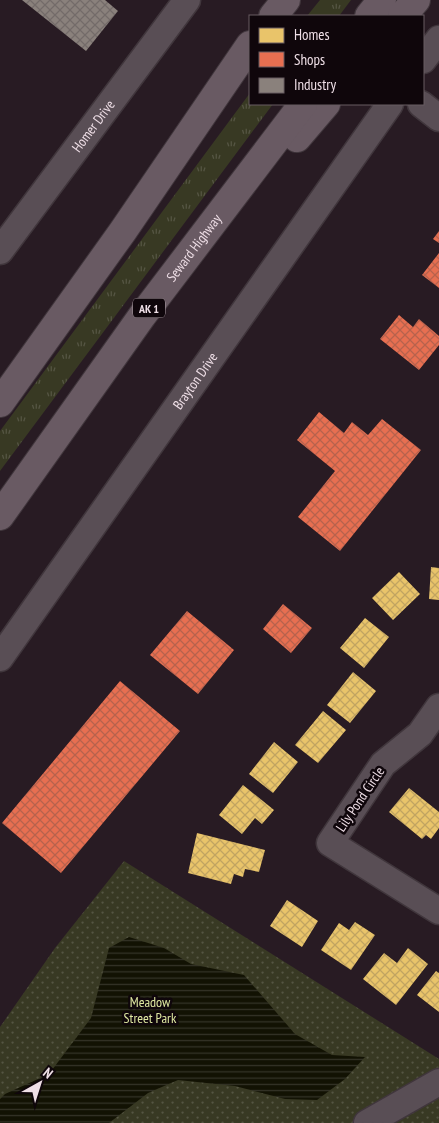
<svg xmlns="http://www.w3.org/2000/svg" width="439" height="1123" font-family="'PT Sans Narrow',sans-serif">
<defs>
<pattern id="grass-tufts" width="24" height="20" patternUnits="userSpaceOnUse" patternTransform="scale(1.25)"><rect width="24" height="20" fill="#383923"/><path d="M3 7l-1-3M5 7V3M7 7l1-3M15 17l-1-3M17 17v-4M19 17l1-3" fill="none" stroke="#555543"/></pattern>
<pattern id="park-dots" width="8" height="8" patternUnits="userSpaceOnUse" patternTransform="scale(1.25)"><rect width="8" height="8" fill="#383923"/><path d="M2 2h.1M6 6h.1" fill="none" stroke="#555543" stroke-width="1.8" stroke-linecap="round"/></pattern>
<pattern id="water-rules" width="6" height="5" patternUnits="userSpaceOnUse" patternTransform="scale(1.25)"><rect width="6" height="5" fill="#121203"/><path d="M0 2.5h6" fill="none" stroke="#353428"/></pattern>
<pattern id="homes-cross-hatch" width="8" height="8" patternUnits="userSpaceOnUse" patternTransform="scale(1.25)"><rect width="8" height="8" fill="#e9c46a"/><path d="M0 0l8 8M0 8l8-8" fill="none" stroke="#c1a461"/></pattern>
<pattern id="shops-cross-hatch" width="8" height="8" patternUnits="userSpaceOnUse" patternTransform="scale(1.25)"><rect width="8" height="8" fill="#e76f51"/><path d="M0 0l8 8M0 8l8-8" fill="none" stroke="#b7624d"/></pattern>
<pattern id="industry-cross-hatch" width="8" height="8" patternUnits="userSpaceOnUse" patternTransform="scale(1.25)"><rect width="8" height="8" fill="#8a817c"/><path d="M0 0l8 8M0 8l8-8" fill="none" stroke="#736b69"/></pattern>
</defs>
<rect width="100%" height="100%" fill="#281b23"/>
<!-- grass -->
<path fill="url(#grass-tufts)" d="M320 0H351L339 16H307Z
M250 93V104H273L0 471V431Z"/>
<!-- park -->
<path fill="url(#park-dots)" d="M124 861 439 1059V1123H0V1027L55 948Z"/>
<!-- water -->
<path fill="url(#water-rules)" d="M129 937 164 948 191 964 244 975 295 1034 332 1055 365 1057 345 1079 317 1100 285 1099 235 1086 178 1080 148 1093 109 1123H0V1099L5 1094 49 1074 91 1018 109 948Z"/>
<!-- homes -->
<path fill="url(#homes-cross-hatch)" d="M431 567 439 568V600L429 599Z
M399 572 420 594 393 620 372 598Z
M365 618 389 637 364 668 340 648Z
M353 672 376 691 350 723 327 705Z
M323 711 346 730 318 763 295 745Z
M274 742 298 762 273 793 249 774Z
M243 785 274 810 262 824 255 818 242 834 219 815Z
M409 788 439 812V828L431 839 426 835 422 839 389 812Z
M197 833 265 850 259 872 245 869 243 877 234 874 231 884 188 873Z
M287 900 318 921 302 947 270 926Z
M355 922 375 935 351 970 321 950 339 923 349 930Z
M408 948 428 964 396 1005 363 979 384 953 397 963Z
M436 971 439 973V1012L417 995Z"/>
<!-- shops -->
<path fill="url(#shops-cross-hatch)" d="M439 231V243L433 239Z
M439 253V288L422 275Z
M399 315 413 327 419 319 439 336V345L419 370 380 339Z
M319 412 344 433 352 422 368 435 382 419 421 450 340 551 298 517 335 471 297 440Z
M283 604 312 628 291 653 263 629Z
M187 611 234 650 198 694 150 655Z
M120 681 180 731 61 873 2 823Z"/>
<!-- industry -->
<path fill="url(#industry-cross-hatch)" d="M22 0H105L118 11 86 51Z"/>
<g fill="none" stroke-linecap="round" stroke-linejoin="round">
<defs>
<g id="minor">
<path d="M423 60 439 39"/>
<path d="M421 104 439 118"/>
<path id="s1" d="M0 251 187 0"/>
<path id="s2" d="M0 658 390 104"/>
<path d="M439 707 420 734 383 764 330 843 439 911"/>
<path d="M367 1123 439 1082"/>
</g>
<g id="highway">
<path d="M273 16 286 0"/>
<path d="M369 16 382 0"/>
<path d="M402 16 416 0"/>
<path d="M297 138 326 104"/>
<path d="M0 403 123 231 250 45"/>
<path id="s3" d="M0 516 142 316 303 104"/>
</g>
</defs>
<!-- minor casing -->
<use href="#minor" stroke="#40363c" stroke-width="29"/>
<!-- highway casing -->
<use href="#highway" stroke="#40363c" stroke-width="30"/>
<!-- minor -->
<use href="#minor" stroke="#594e55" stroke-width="26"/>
<!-- highway -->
<use href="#highway" stroke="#695a63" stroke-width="28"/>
</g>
<g text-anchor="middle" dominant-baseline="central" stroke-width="5" stroke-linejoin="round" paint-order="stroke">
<!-- shield labels -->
<rect fill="#0f060b" stroke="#ac9ea5" stroke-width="1" x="133" y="298.5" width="32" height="19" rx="4"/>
<g font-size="12" font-weight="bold" fill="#efdfe7">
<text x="149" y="308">AK 1</text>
</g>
<!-- street labels -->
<g font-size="14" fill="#efdfe7" stroke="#0f060b">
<text stroke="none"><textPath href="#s1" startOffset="156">Homer Drive</textPath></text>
<text stroke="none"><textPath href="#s3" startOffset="331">Seward Highway</textPath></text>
<text stroke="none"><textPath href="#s2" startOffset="339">Brayton Drive</textPath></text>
<text transform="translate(360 799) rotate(-56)">Lily Pond Circle</text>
</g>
<!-- park labels -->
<g font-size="14" fill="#dee7a1" stroke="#0f060b">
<text x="150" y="1002">Meadow<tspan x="150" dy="16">Street Park</tspan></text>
</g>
</g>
<!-- legend -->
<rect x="249" y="15" width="175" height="90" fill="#0f060b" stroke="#695d63"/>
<rect x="259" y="28" width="25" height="15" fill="#e9c46a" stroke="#695d63"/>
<text x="294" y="40" font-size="15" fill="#efdfe7">Homes</text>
<rect x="259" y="52" width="25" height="15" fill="#e76f51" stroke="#695d63"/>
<text x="294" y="65" font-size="15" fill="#efdfe7">Shops</text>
<rect x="259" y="78" width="25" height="15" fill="#8a817c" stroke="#695d63"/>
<text x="294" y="90" font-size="15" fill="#efdfe7">Industry</text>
<!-- north arrow -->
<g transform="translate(40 1083) rotate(39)" stroke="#0f060b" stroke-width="4" paint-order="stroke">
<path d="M0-4L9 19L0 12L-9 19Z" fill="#efdfe7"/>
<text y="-8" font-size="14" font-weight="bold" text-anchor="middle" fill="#efdfe7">N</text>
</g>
</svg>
